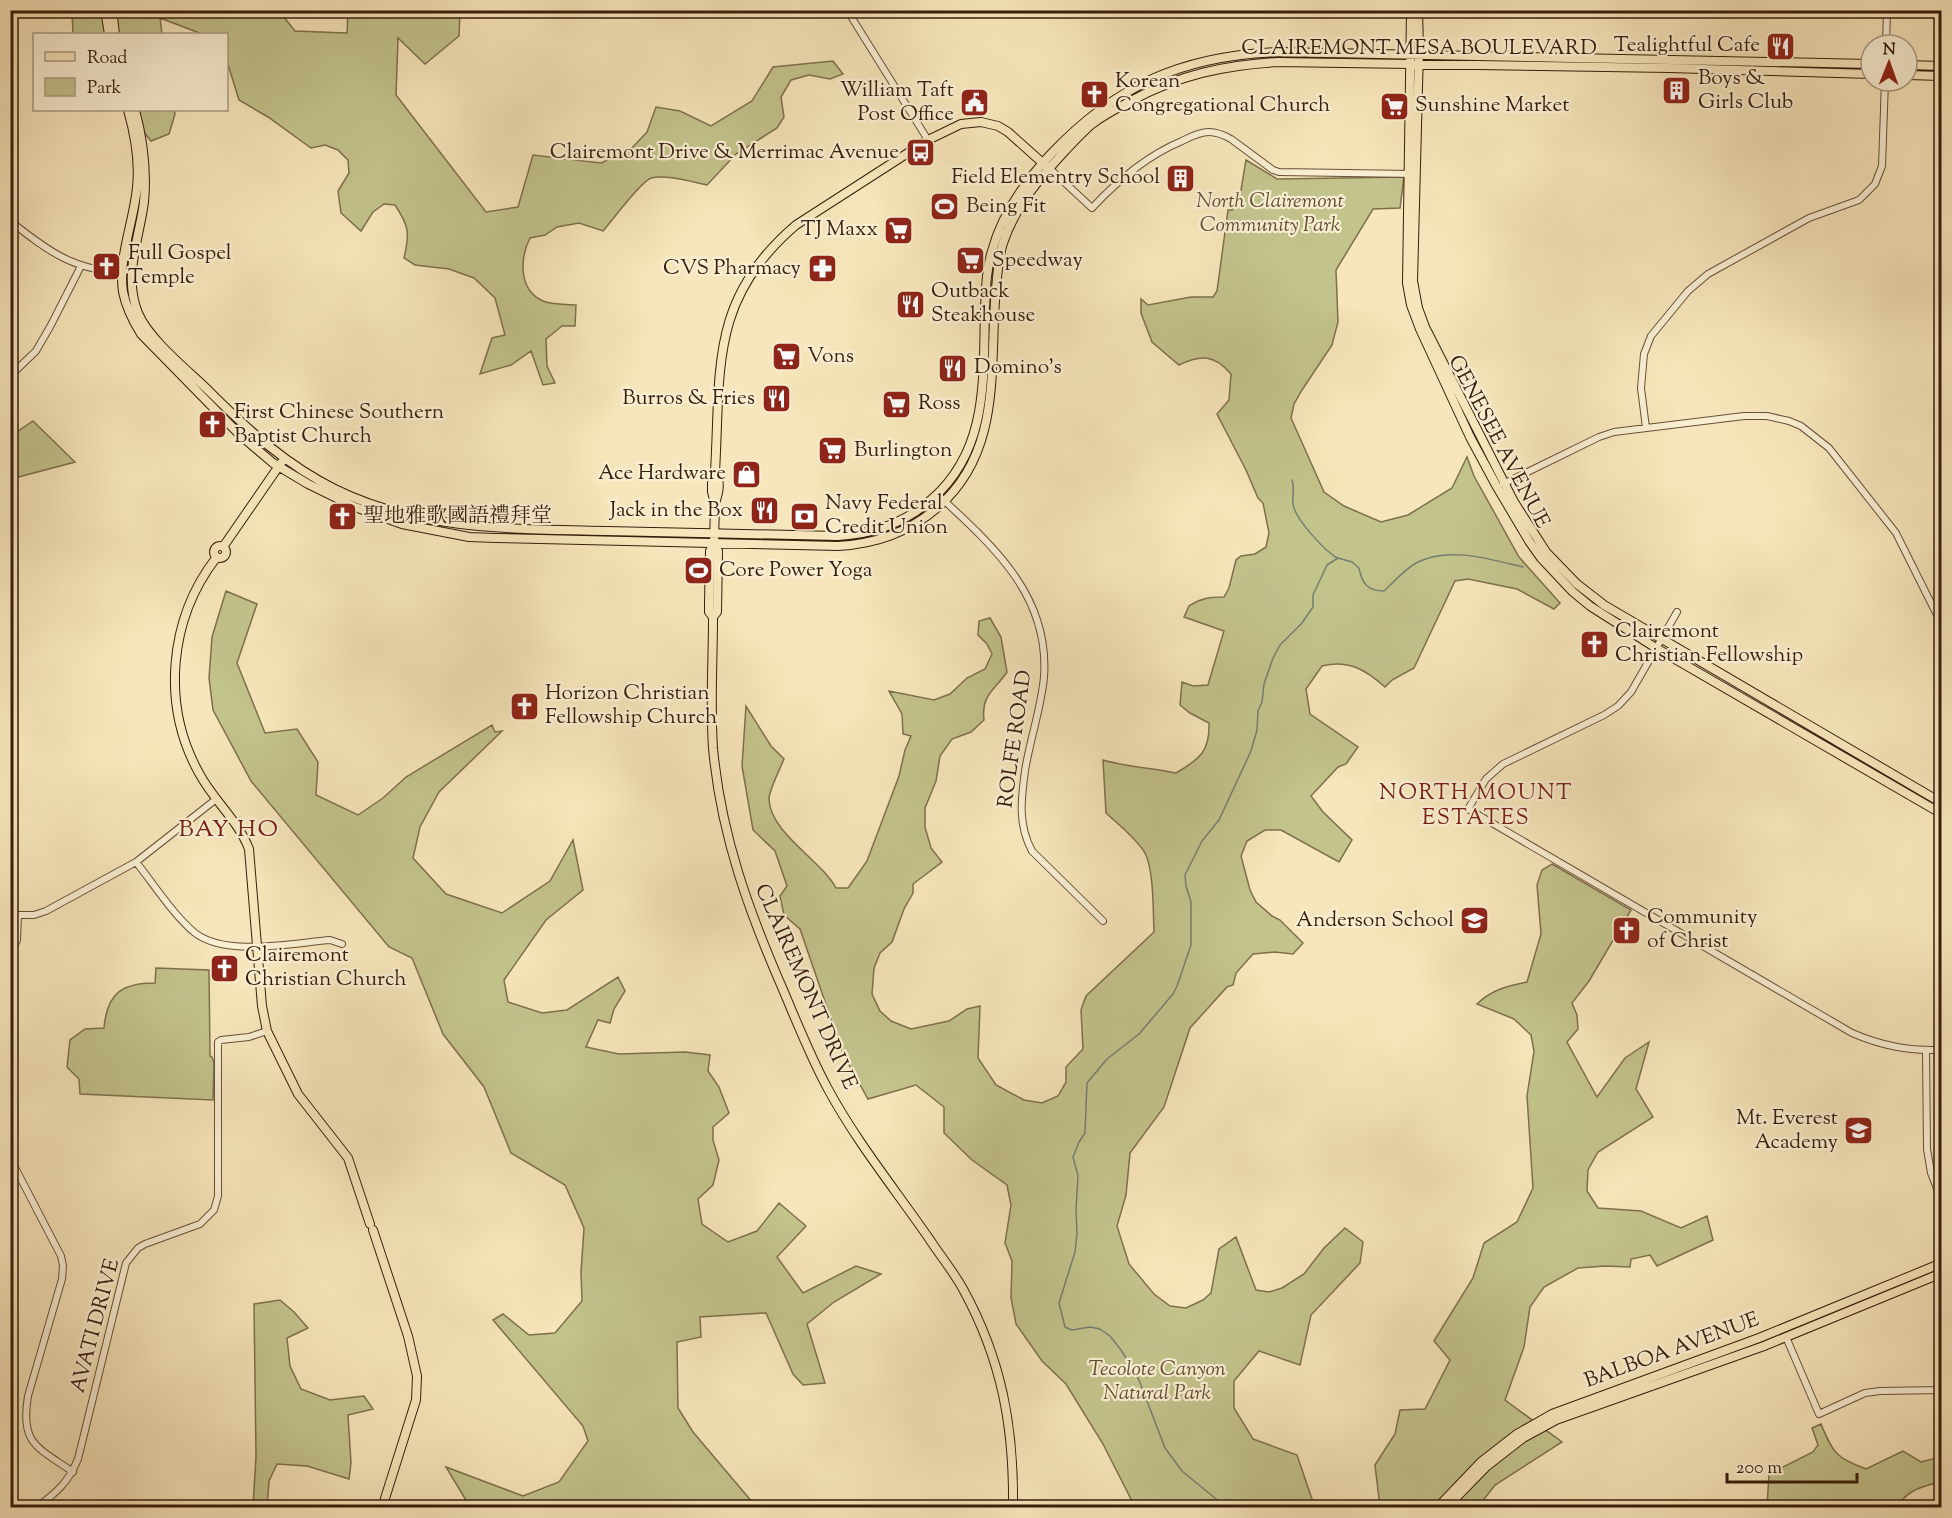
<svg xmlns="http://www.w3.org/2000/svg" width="1952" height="1518" font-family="'Sorts Mill Goudy','Noto Serif SC',serif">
<rect width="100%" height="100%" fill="#f7e6bb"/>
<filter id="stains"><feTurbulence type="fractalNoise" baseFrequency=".00333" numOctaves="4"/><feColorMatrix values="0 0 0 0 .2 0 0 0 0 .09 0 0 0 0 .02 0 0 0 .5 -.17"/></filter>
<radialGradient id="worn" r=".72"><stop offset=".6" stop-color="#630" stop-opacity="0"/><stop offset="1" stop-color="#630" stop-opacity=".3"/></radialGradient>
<!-- green -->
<path fill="#c3c38c" stroke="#7e704c" stroke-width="1.5" d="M72 11H279L295 31 347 33 348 11H460L459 36 425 64 398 38 396 95 486 212 518 207 533 155 601 163 630 150 647 132 656 107 680 111 711 126 752 101 773 67 833 61 843 74 830 79 809 75 791 80 781 97 784 117 777 128 736 154 707 185C693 182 665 174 651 178 640 182 612 221 603 231L579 223 557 227 545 235 530 238C520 258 518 290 543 301 552 305 566 304 576 305L575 326H562L546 339 547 366 555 383 543 385 531 351 511 365 480 374 492 338 505 335 495 298 474 278 449 269 415 265 404 258C410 233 409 226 395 205L384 204 373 212 361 231 341 213 338 191 349 173 348 160 338 150 325 145 311 148 268 117 239 100 227 61 226 34H202L160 18 162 34H73Z
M126 110H174L175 114 169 134 151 141Z
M1246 160 1277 179 1404 177 1400 208 1373 209 1336 270 1338 322 1332 345 1302 390 1294 404 1291 418 1324 492 1344 506 1381 522 1408 515 1452 488 1467 457 1474 476 1519 557 1560 603 1554 609 1517 589 1468 579 1455 581 1414 668 1392 680 1385 687C1366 670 1348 659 1322 666L1306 689 1310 714 1358 747 1346 764 1338 767 1311 796 1323 812 1352 840 1339 862 1281 830H1265L1247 841 1241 856 1250 890 1256 902 1272 916 1280 920 1303 943 1293 954 1275 952 1253 954 1236 973 1233 985 1227 987 1190 1028 1164 1107 1130 1153 1126 1195 1117 1226 1129 1264 1154 1294 1170 1306 1186 1308 1203 1300 1211 1293 1219 1249 1236 1237 1256 1290 1269 1292 1282 1288 1304 1274 1324 1248 1345 1228 1363 1242 1360 1263 1311 1315 1300 1365 1259 1351 1234 1381V1408L1253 1439 1297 1455 1313 1502 1318 1507H1135L1103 1444 1066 1384 1042 1361 1016 1324 1011 1298 1012 1261 1005 1243 1011 1205 1007 1185 972 1160 944 1133V1107L916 1085 868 1099 843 1054 800 929 784 915 780 896 787 886 775 851 753 830 742 766 746 706 771 746 784 759C780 769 769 790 769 799 770 833 821 860 836 888H848L867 861 899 776 905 750 911 736 903 734 902 714 889 691 934 700 950 694 967 678 985 669 992 654 987 644 978 635 979 621 990 618 1001 637 1007 672C994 691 981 695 984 720L971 732 952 739 940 756 936 781 925 808V827L931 848 942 862 913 884V893L904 909 892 942 880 953 874 968 872 994 880 1011 891 1021 911 1029 949 1021 967 1009 980 1006 978 1058 996 1085 1024 1100 1042 1103 1058 1096 1066 1082V1067L1083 1049 1081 1010 1086 996 1154 932C1153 912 1154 870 1145 853 1136 838 1119 825 1106 813L1103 760C1127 767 1152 768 1176 773 1200 759 1210 751 1209 723L1190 713 1180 705 1182 682 1193 686 1208 685 1224 631 1184 617 1189 606C1201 598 1210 597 1224 597L1229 588 1236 560 1241 556 1255 554 1266 547 1269 533 1263 503 1258 498 1246 470 1217 414 1229 400 1231 374C1215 355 1201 354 1179 365L1152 342 1141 313V299L1148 305 1191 297H1213L1217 291 1228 210H1232L1241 190Z
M33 421 75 462 11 479V436Z
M226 591 257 604 237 663 265 733 297 729 318 762 316 795 358 815 383 798 406 777 492 725 495 732 502 731 439 792 420 827 413 858 446 894 502 913 550 881 573 840 583 890 546 920 504 980 508 1002 542 1013 567 1010 618 977 625 991 614 1009 610 1023 598 1020 586 1047 619 1054 685 1052 710 1055 708 1071 719 1087 729 1113 713 1127V1140L719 1160 713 1185 698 1199 702 1224 728 1242 757 1231 779 1203 806 1226 777 1257 803 1293 856 1266 881 1274 834 1302 807 1324 825 1383 803 1385 793 1374 766 1313 700 1317 701 1337 677 1342 678 1408 693 1432 753 1503V1507H470L446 1467 523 1496 559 1482 588 1441 583 1426 493 1320 503 1314 529 1335 555 1333 582 1301 581 1272 584 1228 565 1185 511 1153 484 1087 443 1034 412 958 389 947 251 781 213 710 209 678 212 637Z
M1552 864 1631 910 1589 981 1572 1003 1577 1015 1578 1029 1567 1042 1597 1097 1625 1058 1649 1042 1636 1089 1653 1117 1598 1152 1588 1170 1587 1191 1598 1208 1641 1211 1681 1228 1707 1216 1713 1240 1657 1266 1650 1255 1631 1259 1630 1267 1605 1266 1578 1268 1544 1287 1530 1307 1524 1347 1505 1400 1562 1442 1495 1485 1478 1507H1380L1375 1465 1395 1434 1400 1410 1425 1409 1450 1360 1434 1341 1473 1278 1484 1243 1517 1222 1533 1188 1527 1096 1534 1051 1531 1035 1514 1019 1477 1004C1491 990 1507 986 1527 982L1541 934 1537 885 1542 870Z
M156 968 209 970 210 1056 212 1057 214 1063 213 1100 80 1094 79 1079 67 1067 70 1040 85 1029 104 1028C107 993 122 983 155 983Z
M280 1300 294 1312 308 1328 287 1338 290 1366 301 1389 330 1400 364 1396 373 1409 348 1415 351 1463 349 1479 307 1466 277 1464 269 1481 267 1507H253L256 1456 254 1304Z
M1821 1424C1833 1453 1836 1458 1866 1469L1903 1451 1921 1462 1941 1457V1490L1932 1484C1915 1489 1907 1492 1897 1507H1767L1769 1474 1813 1452 1818 1445 1812 1428Z"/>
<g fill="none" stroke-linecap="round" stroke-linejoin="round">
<!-- stream -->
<path stroke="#757e70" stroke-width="1.5" d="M1292 480C1295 489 1292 495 1293 504 1295 519 1324 550 1337 558
M1227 1508 1182 1471 1165 1448 1139 1380 1121 1350 1110 1336 1100 1329 1090 1327 1072 1330 1065 1327 1059 1303 1075 1252 1077 1234 1076 1209 1078 1176 1073 1157 1079 1142 1085 1133 1087 1083 1107 1059 1139 1034 1173 994 1177 986 1191 945V902L1186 886 1185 875 1202 841 1219 820 1251 751 1257 730 1258 711 1262 702 1264 684 1273 658 1280 645 1302 623 1313 607V595L1327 565 1338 558 1352 562 1359 568C1362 584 1368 591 1384 591 1394 582 1404 570 1416 563 1448 546 1490 559 1523 567
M1794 1508V1500"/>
<defs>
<path id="minor" d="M847 10 928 140
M1886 45 1887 10
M1049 168 1092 208C1118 180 1146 156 1182 141 1190 137 1199 132 1209 132 1217 132 1224 135 1231 139L1273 170 1279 172 1413 174
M10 221C48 251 74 271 124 272
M10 376 36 351 51 325 81 266
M1646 428 1641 388 1644 354 1651 336 1688 291 1708 274 1809 218 1859 200 1875 184 1882 166 1885 81
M1503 484 1599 437 1614 432 1744 416H1767L1789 421 1801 426 1829 448 1896 533 1942 625
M937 494C992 545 1050 595 1044 677 1041 709 1030 739 1025 771 1021 800 1018 825 1032 851L1103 921
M1677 612 1631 692 1618 706 1604 715 1503 764 1486 779 1468 809 1852 1033C1882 1046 1909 1051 1942 1050
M136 862C153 883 174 916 195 933 226 957 293 943 330 940L342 944
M10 915H34L46 911 136 862 215 800
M10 956 17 940 18 915
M1926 1050 1927 1149 1931 1173 1942 1201
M10 1158 61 1256 63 1266 62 1279 28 1396C20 1444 37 1447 73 1472
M1786 1337 1819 1414 1865 1393 1880 1391 1942 1390
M36 1508C57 1492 68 1483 78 1459L126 1263 138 1248 145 1244 200 1224 214 1210 218 1196V1042L221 1040 249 1037 267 1031"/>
<path id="major" d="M105 10 109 34
M112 10 115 34
M1411 10 1407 283 1411 305 1420 329 1470 437 1497 487 1529 541 1541 558 1573 592 1590 606 1656 648 1942 814
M1418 10 1419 49 1413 281 1418 308 1425 327 1514 502 1546 552 1577 584 1604 605 1942 803
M1907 65 1942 66
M1907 75 1942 76
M128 110C135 135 140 160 137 187 134 221 118 257 123 292 126 307 133 321 141 334L240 435 273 463 308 484 355 507 402 524 469 537 495 538 838 546C876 544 908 533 937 508 1000 454 990 376 995 301 997 282 997 262 1003 243 1014 211 1032 187 1054 163 1066 150 1078 136 1092 124 1104 115 1117 108 1131 101 1178 75 1225 65 1278 62L1669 68 1871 74
M135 110C143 140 147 170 144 202 139 240 123 276 138 313 149 340 190 372 211 393 248 430 288 466 335 489 420 531 514 529 606 531 683 533 761 534 838 536 874 534 905 523 932 499 989 449 983 378 985 309 986 290 986 270 992 251 1002 214 1024 183 1050 155 1116 85 1182 56 1278 52L1871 64
M715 503C719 492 721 482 715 472
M214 552a6 6 0 1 1 12 0a6 6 0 1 1-12 0Z
M223 547 281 463
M216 558C169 619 161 705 199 773 213 800 238 820 249 849L262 1006 267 1031 298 1094 348 1158 370 1224
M713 617 709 612V604L710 551 714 543
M373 1230 408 1336 417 1376 416 1400 382 1508
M1013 1508C1014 1427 1002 1360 963 1289 953 1271 939 1254 928 1237 894 1188 856 1141 828 1089 811 1058 798 1025 784 992 749 912 721 836 713 748 710 704 713 661 713 617L717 612 718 551 714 543 715 503 712 492V479L715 472C721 369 709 299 796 225L928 140 961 124 981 122 998 126 1008 132 1046 166
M1437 1508 1481 1462 1517 1434 1552 1414 1759 1338 1942 1263
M1446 1508 1487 1466 1523 1438 1556 1420 1764 1346 1942 1273"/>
</defs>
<!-- minor casing -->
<use href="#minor" stroke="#684f37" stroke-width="8"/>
<!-- major casing -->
<use href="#major" stroke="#381d0b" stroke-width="10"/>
<!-- minor -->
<use href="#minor" stroke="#faefd3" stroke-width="6"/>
<!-- major -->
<use href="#major" stroke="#f7e6bb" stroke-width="8"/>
</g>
<!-- icons -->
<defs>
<symbol id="restaurant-square" viewBox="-11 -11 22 22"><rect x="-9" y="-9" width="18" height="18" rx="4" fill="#8f2418" stroke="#faefd3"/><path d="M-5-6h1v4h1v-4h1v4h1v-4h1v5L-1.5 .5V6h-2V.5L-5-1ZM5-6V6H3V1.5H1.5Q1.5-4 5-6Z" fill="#fff"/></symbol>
<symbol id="building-square" viewBox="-11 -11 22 22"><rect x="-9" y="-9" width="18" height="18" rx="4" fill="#8f2418" stroke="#faefd3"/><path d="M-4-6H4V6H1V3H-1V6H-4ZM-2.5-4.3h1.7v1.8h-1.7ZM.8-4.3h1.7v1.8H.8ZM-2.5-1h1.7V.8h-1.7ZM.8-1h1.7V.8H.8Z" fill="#fff"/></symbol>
<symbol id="church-square" viewBox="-11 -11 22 22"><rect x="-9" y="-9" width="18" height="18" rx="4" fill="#8f2418" stroke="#faefd3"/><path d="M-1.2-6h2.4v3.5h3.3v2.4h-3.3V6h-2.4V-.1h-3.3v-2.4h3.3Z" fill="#fff"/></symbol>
<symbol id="civic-square" viewBox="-11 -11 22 22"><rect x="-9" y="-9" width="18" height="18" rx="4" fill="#8f2418" stroke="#faefd3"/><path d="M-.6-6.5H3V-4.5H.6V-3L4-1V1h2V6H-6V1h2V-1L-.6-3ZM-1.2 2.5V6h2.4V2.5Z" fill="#fff"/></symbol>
<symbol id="supermarket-square" viewBox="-11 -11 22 22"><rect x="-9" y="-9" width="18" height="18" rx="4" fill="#8f2418" stroke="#faefd3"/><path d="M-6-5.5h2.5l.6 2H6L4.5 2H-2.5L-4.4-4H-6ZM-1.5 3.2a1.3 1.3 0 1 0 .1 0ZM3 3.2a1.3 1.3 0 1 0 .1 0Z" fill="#fff"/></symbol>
<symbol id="bus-square" viewBox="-11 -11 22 22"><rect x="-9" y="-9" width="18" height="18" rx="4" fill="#8f2418" stroke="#faefd3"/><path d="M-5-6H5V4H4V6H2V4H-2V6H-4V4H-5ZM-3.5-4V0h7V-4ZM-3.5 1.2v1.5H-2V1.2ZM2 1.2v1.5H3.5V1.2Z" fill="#fff"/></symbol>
<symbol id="stadium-square" viewBox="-11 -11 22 22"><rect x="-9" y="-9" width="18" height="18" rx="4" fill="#8f2418" stroke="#faefd3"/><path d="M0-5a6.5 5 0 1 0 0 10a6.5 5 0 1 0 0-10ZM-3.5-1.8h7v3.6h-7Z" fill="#fff"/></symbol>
<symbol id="pharmacy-square" viewBox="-11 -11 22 22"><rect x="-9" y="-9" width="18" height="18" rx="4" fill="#8f2418" stroke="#faefd3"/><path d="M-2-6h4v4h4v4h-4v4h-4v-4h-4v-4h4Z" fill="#fff"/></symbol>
<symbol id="shop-square" viewBox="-11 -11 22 22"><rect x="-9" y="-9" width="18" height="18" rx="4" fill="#8f2418" stroke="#faefd3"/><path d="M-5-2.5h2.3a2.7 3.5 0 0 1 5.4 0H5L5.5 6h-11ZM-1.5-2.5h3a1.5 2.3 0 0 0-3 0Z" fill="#fff"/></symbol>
<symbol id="bank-square" viewBox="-11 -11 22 22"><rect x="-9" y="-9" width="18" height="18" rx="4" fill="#8f2418" stroke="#faefd3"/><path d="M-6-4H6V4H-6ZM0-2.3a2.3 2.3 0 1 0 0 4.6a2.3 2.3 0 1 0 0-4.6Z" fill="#fff"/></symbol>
<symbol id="school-square" viewBox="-11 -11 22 22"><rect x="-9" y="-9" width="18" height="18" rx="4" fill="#8f2418" stroke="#faefd3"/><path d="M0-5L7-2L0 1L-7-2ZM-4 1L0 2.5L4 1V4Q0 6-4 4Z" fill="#fff"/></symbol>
</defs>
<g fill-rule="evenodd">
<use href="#restaurant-square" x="1764" y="30" width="33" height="33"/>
<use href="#building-square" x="1660" y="74" width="33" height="33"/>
<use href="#church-square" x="1078" y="78" width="33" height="33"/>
<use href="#civic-square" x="958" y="86" width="33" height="33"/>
<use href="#supermarket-square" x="1378" y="90" width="33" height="33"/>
<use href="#bus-square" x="904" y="136" width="33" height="33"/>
<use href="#building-square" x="1164" y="162" width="33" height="33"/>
<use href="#stadium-square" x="928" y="190" width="33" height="33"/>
<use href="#supermarket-square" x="882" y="214" width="33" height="33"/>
<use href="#supermarket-square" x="954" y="244" width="33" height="33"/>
<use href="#church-square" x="90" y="250" width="33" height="33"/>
<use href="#pharmacy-square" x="806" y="252" width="33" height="33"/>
<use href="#restaurant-square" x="894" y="288" width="33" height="33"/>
<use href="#supermarket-square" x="770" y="340" width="33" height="33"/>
<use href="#restaurant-square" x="936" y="352" width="33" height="33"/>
<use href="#restaurant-square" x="760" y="382" width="33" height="33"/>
<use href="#supermarket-square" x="880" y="388" width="33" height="33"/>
<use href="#church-square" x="196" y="408" width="33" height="33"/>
<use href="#supermarket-square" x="816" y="434" width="33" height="33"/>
<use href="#shop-square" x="730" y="458" width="33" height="33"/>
<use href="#restaurant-square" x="748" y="494" width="33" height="33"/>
<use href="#bank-square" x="788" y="500" width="33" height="33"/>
<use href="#church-square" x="326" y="500" width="33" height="33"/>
<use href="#stadium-square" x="682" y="554" width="33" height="33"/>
<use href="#church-square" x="1578" y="628" width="33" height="33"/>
<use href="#church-square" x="508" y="690" width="33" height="33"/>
<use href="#school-square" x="1458" y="904" width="33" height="33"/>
<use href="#church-square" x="1610" y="914" width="33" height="33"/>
<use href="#church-square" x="208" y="952" width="33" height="33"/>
<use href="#school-square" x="1842" y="1114" width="33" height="33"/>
</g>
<g text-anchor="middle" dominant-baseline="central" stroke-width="4.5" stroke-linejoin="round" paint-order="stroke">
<!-- poi labels -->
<g font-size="21" fill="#381d0b" stroke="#faefd3" text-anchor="start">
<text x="1760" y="46" text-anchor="end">Tealightful Cafe</text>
<text x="1698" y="79">Boys &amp;<tspan x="1698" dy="24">Girls Club</tspan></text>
<text x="1115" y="82">Korean<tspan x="1115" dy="24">Congregational Church</tspan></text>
<text x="954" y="91" text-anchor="end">William Taft<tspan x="954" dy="24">Post Office</tspan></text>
<text x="1415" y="106">Sunshine Market</text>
<text x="899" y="153" text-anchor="end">Clairemont Drive &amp; Merrimac Avenue</text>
<text x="1160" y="178" text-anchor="end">Field Elementry School</text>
<text x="966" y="207">Being Fit</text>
<text x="878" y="230" text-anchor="end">TJ Maxx</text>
<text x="128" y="254">Full Gospel<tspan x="128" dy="24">Temple</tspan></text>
<text x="992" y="261">Speedway</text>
<text x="801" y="269" text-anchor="end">CVS Pharmacy</text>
<text x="931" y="292">Outback<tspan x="931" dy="24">Steakhouse</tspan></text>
<text x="807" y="357">Vons</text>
<text x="974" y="368">Domino's</text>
<text x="755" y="399" text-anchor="end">Burros &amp; Fries</text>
<text x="918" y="404">Ross</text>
<text x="234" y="413">First Chinese Southern<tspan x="234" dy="24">Baptist Church</tspan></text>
<text x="854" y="451">Burlington</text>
<text x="726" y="474" text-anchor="end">Ace Hardware</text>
<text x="825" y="504">Navy Federal<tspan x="825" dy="24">Credit Union</tspan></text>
<text x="743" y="511" text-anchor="end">Jack in the Box</text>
<text x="363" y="517">聖地雅歌國語禮拜堂</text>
<text x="719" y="571">Core Power Yoga</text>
<text x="1615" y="632">Clairemont<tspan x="1615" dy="24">Christian Fellowship</tspan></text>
<text x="545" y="694">Horizon Christian<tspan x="545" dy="24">Fellowship Church</tspan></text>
<text x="1647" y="918">Community<tspan x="1647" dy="24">of Christ</tspan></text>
<text x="1454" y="921" text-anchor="end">Anderson School</text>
<text x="245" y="956">Clairemont<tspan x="245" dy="24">Christian Church</tspan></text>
<text x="1838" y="1119" text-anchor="end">Mt. Everest<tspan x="1838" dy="24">Academy</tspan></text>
</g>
<!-- street labels -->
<g font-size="21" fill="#381d0b" stroke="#faefd3">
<text x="1419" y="49">CLAIREMONT MESA BOULEVARD</text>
<text transform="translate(1498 442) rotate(62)">GENESEE AVENUE</text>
<text transform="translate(1016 739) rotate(-82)">ROLFE ROAD</text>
<text transform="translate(805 987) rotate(66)">CLAIREMONT DRIVE</text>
<text transform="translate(96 1326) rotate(-75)">AVATI DRIVE</text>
<text transform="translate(1672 1351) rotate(-20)">BALBOA AVENUE</text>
</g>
<!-- park labels -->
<g font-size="21" font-style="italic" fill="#624f32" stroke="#faefd3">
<text x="1270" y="202">North Clairemont<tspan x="1270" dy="24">Community Park</tspan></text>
<text x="1157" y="1370">Tecolote Canyon<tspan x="1157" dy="24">Natural Park</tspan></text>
</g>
<!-- neighbourhood labels -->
<g font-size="22" letter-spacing="1.5" fill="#7a1f14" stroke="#faefd3">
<text x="1476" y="794">NORTH MOUNT<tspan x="1476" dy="25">ESTATES</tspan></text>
</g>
<!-- quarter labels -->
<g font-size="24" letter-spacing="1.5" fill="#7a1f14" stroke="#faefd3">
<text x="229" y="830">BAY HO</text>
</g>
</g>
<!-- margin -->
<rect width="1952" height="1518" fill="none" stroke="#f7e6bb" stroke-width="36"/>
<rect x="12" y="12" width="1928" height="1494" fill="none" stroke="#381d0b" stroke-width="3"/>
<rect x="18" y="18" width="1916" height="1482" fill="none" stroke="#381d0b" stroke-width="1.5"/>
<!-- legend -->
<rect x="33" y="33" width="195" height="78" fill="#faefd3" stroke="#ac9b83" stroke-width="1.5"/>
<rect x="45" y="52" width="30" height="9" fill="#f7e6bb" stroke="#ac9b83" stroke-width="1.5"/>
<text x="87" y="63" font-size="18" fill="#381d0b">Road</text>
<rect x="45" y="78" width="30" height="18" fill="#c3c38c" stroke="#ac9b83" stroke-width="1.5"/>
<text x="87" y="93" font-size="18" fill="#381d0b">Park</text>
<!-- north arrow -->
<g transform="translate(1889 63) rotate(1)"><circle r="28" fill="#faefd3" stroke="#ac9b83" stroke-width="1.5"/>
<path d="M0-4.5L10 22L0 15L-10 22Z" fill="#8f2418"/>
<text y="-9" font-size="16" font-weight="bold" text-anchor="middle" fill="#381d0b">N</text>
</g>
<!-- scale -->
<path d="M1727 1473v9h130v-9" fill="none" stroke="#381d0b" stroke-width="3"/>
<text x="1736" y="1473" font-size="18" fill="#381d0b" stroke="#faefd3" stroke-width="4.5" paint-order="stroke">200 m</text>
<rect width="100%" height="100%" filter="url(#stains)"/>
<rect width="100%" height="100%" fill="url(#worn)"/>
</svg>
